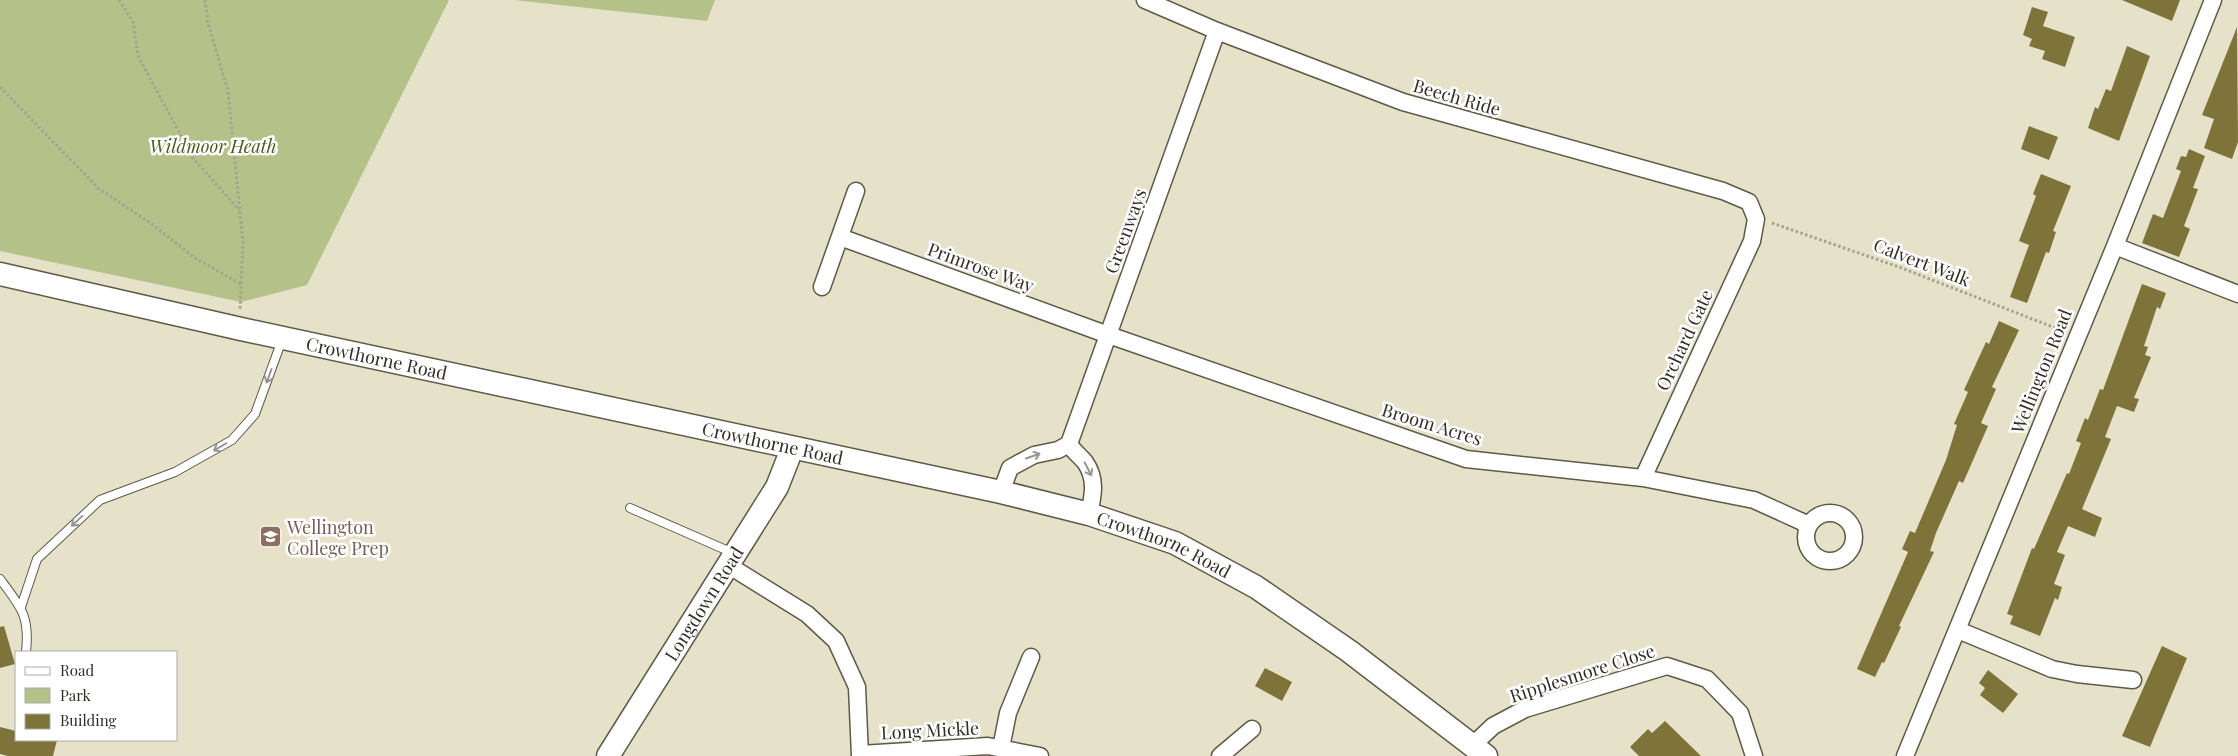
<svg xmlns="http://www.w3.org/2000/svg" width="2238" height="756" font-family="'Playfair Display',serif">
<rect width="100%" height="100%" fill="#e6e2ca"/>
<!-- green -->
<path fill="#b4c28a" d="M0 0H449L307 285 241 302 0 251Z
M514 0H715L707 21Z"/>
<!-- building -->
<path fill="#7e7339" d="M2122 0H2180L2172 21Z
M2032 7 2048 12 2043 26 2075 37 2065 67 2042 59 2045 51 2029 46 2032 39 2023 35Z
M2237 27 2238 142 2232 159 2204 148 2214 119 2202 115Z
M2127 46 2150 56 2119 141 2088 128 2095 107 2098 109 2106 89 2111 91Z
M2029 126 2058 137 2049 160 2021 149Z
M2189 149 2205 156 2193 188 2198 189 2184 226 2190 229 2179 257 2142 243 2153 214 2163 218 2181 171 2176 169 2181 156 2186 157Z
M2041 174 2071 186 2053 231 2056 232 2049 253 2046 252 2027 303 2010 297 2029 245 2019 241 2036 196 2033 194Z
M2142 284 2166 293 2160 309 2157 307 2144 346 2148 347 2145 355 2151 357 2134 398 2139 399 2134 412 2117 406 2105 437 2111 439 2082 509 2102 518 2095 537 2068 526 2057 552 2065 555 2054 584 2062 587 2058 600 2055 598 2040 636 2010 624 2013 616 2007 614 2032 548 2034 549 2067 473 2069 474 2081 443 2076 441 2085 418 2088 420 2100 389 2103 390Z
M1999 321 2019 330 1992 387 1996 389 1981 423 1988 426 1963 483 1959 481 1936 533 1930 551 1934 552 1899 626 1901 627 1884 663 1882 662 1875 677 1857 669 1908 552 1902 549 1910 531 1915 533 1946 460 1957 425 1954 424 1968 392 1964 390 1986 342 1989 344Z
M4 626 15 664 0 668V627Z
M2162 646 2187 658 2150 747 2122 736Z
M1265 668 1292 682 1282 701 1255 686Z
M1988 670 2018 694 2003 713 1980 695 1985 688 1979 683Z
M1665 721 1701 756H1639L1630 747 1648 729 1652 733Z
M0 727 16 731V740H57L53 756H8L0 754Z"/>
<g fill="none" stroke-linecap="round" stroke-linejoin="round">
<defs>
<path id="lane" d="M630 508 733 553
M0 579C21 607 30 616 26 652
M21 607 37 559 100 500 175 472 232 440 255 414 282 340"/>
<path id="street" d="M1145 0 1217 31 1403 102 1723 191 1749 202 1756 219 1752 241 1643 478
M840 237 1100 332 1466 459 1643 478 1754 500 1809 525
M2115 246 2238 294
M822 287 856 191
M1069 444C1073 451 1080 456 1085 462 1097 479 1093 496 1089 514
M1001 492 1010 468 1034 455 1058 450 1069 444 1217 31
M1806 537a24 24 0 1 1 48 0a24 24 0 1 1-48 0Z
M728 565 807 614 836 641 857 687 860 756
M1958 630 2052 669 2077 674 2133 680
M1473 745 1493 726 1525 709 1667 666 1707 679 1740 713 1754 756
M1001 748 1008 713 1031 657
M861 754 988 746 1040 756
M1220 756 1252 729
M1905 756 2115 246 2213 0"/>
<g id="secondary">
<path id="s1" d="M0 274 241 329 1001 492 1089 514 1175 543 1256 587 1349 651 1486 756"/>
<path id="s2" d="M608 756 777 487 792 449"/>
</g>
</defs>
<!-- lane casing -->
<use href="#lane" stroke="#5e5a46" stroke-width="10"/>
<!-- street casing -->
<use href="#street" stroke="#5e5a46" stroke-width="19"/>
<!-- secondary casing -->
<use href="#secondary" stroke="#5e5a46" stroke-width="25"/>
<!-- path -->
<path stroke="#a5a28f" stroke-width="3" stroke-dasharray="2.5 2.5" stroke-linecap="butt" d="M119 0 133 22 138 56 193 158 239 210
M205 0 208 23 228 91 243 242 240 311
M0 87 98 188 153 225 195 258 241 284
M1772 223 1899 267 2063 331"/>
<!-- lane -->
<use href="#lane" stroke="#fff" stroke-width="8"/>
<!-- street -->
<use href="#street" stroke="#fff" stroke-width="16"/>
<!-- secondary -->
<use href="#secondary" stroke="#fff" stroke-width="22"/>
</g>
<!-- one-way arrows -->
<defs><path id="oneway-shaft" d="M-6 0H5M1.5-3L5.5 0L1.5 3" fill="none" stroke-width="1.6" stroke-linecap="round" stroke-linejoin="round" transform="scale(1.25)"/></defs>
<g stroke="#989692">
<use href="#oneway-shaft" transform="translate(269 376) rotate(110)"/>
<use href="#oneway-shaft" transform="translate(220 447) rotate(150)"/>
<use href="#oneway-shaft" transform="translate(1033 456) rotate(-19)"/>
<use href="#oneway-shaft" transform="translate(1088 469) rotate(63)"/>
<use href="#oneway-shaft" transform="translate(77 521) rotate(137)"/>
</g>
<!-- icons -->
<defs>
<symbol id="school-square" viewBox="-11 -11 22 22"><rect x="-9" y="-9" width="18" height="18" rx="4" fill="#8d6e63" stroke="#fff"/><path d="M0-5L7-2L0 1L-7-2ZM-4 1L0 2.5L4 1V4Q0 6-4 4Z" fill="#fff"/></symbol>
</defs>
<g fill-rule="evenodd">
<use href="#school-square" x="258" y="524" width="25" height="25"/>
</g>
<g text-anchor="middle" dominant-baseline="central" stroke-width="5" stroke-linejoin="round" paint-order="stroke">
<!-- street labels -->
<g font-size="18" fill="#302e25" stroke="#fff">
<text transform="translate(1457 97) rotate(16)">Beech Ride</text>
<text transform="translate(1125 231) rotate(-70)">Greenways</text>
<text transform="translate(1922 262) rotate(21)">Calvert Walk</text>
<text transform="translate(981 267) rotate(20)">Primrose Way</text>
<text transform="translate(1684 340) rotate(-65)">Orchard Gate</text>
<text stroke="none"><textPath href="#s1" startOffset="386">Crowthorne Road</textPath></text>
<text transform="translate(2041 371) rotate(-68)">Wellington Road</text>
<text transform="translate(1432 424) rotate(17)">Broom Acres</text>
<text stroke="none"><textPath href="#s1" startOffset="791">Crowthorne Road</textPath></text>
<text stroke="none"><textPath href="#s1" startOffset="1196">Crowthorne Road</textPath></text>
<text stroke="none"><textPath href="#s2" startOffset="180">Longdown Road</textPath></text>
<text transform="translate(1582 673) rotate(-18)">Ripplesmore Close</text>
<text transform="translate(930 730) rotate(-3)">Long Mickle</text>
</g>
<!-- park labels -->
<g font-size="18" font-style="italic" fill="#4f5b1d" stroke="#fff">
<text x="213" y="146">Wildmoor Heath</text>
</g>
<!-- education labels -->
<g font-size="18" fill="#785e54" stroke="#fff" text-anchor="start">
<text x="287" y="527">Wellington<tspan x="287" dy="21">College Prep</tspan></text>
</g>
</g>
<!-- legend -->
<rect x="15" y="651" width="162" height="90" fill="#ffffff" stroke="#acaba8"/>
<rect x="25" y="667" width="25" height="8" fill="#ffffff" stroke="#acaba8"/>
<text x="60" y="676" font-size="15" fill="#302e25">Road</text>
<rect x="25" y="688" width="25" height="15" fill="#b4c28a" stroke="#acaba8"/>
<text x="60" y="701" font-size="15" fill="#302e25">Park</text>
<rect x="25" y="714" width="25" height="15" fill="#7e7339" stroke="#acaba8"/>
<text x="60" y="726" font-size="15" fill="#302e25">Building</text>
</svg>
